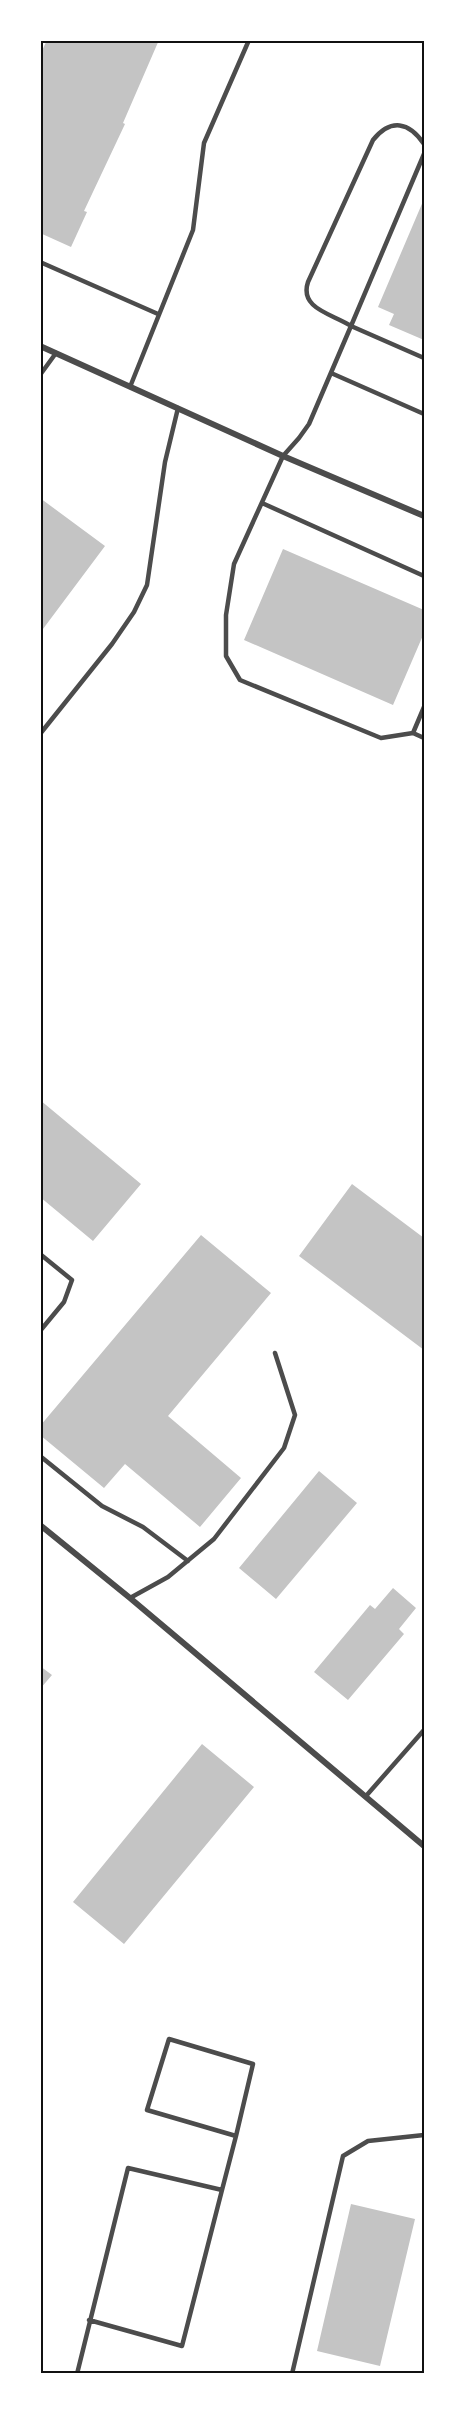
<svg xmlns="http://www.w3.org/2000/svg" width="465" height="2414" font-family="Inter,sans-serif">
<rect width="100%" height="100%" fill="#fff"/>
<!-- building -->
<path fill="#c4c4c4" d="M47 40H159L123 123 125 124 84 211 87 212 71 247 40 233V55Z
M424 199V340L389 325 394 314 378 307Z
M40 498 105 546 40 633Z
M283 549 424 610V633L393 705 244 640Z
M40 1100 141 1184 93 1241 40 1197Z
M352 1184 424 1238V1350L299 1256Z
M201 1235 271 1293 168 1416 241 1478 200 1527 125 1464 104 1488 40 1435V1426Z
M319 1471 357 1503 276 1599 239 1568Z
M393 1588 416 1608 399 1629 404 1634 348 1700 314 1672 370 1605 375 1609Z
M40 1666 52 1675 40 1689Z
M202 1744 254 1787 124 1944 73 1902Z
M351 2204 415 2219 380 2366 317 2351Z"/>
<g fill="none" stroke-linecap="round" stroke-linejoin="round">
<!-- service -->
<path stroke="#4c4c4c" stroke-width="4.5" d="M424 144C409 122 391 118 373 140L308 282C299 309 333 314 351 326L424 154
M40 262 158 314
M424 358 351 326 309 424 299 438 283 456 234 564 226 615V656L240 680 381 738 413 733 424 738
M331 373 424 414
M40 375 56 353
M130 387 193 230 204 143 249 40
M262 503 424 576
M413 733 424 707
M40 734 112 644 134 612 147 585 165 462 178 408
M40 1254 72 1280 64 1302 40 1331
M40 1456 102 1506 143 1527 188 1561
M130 1598 168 1577 214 1539 284 1448 295 1415 275 1353
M366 1796 424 1730
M169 2039 253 2064 236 2136 147 2110Z
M89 2320 182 2346 222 2190
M77 2374 128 2168 222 2190 236 2136
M292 2374 343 2156 368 2141 424 2135"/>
<!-- minor -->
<path stroke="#4c4c4c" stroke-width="6" d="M40 346 283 456 424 516
M40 1525 130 1598 424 1846"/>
</g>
<!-- border -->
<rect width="465" height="2414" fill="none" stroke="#ffffff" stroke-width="84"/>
<rect x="42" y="42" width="381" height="2330" fill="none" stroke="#111" stroke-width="2"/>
</svg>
